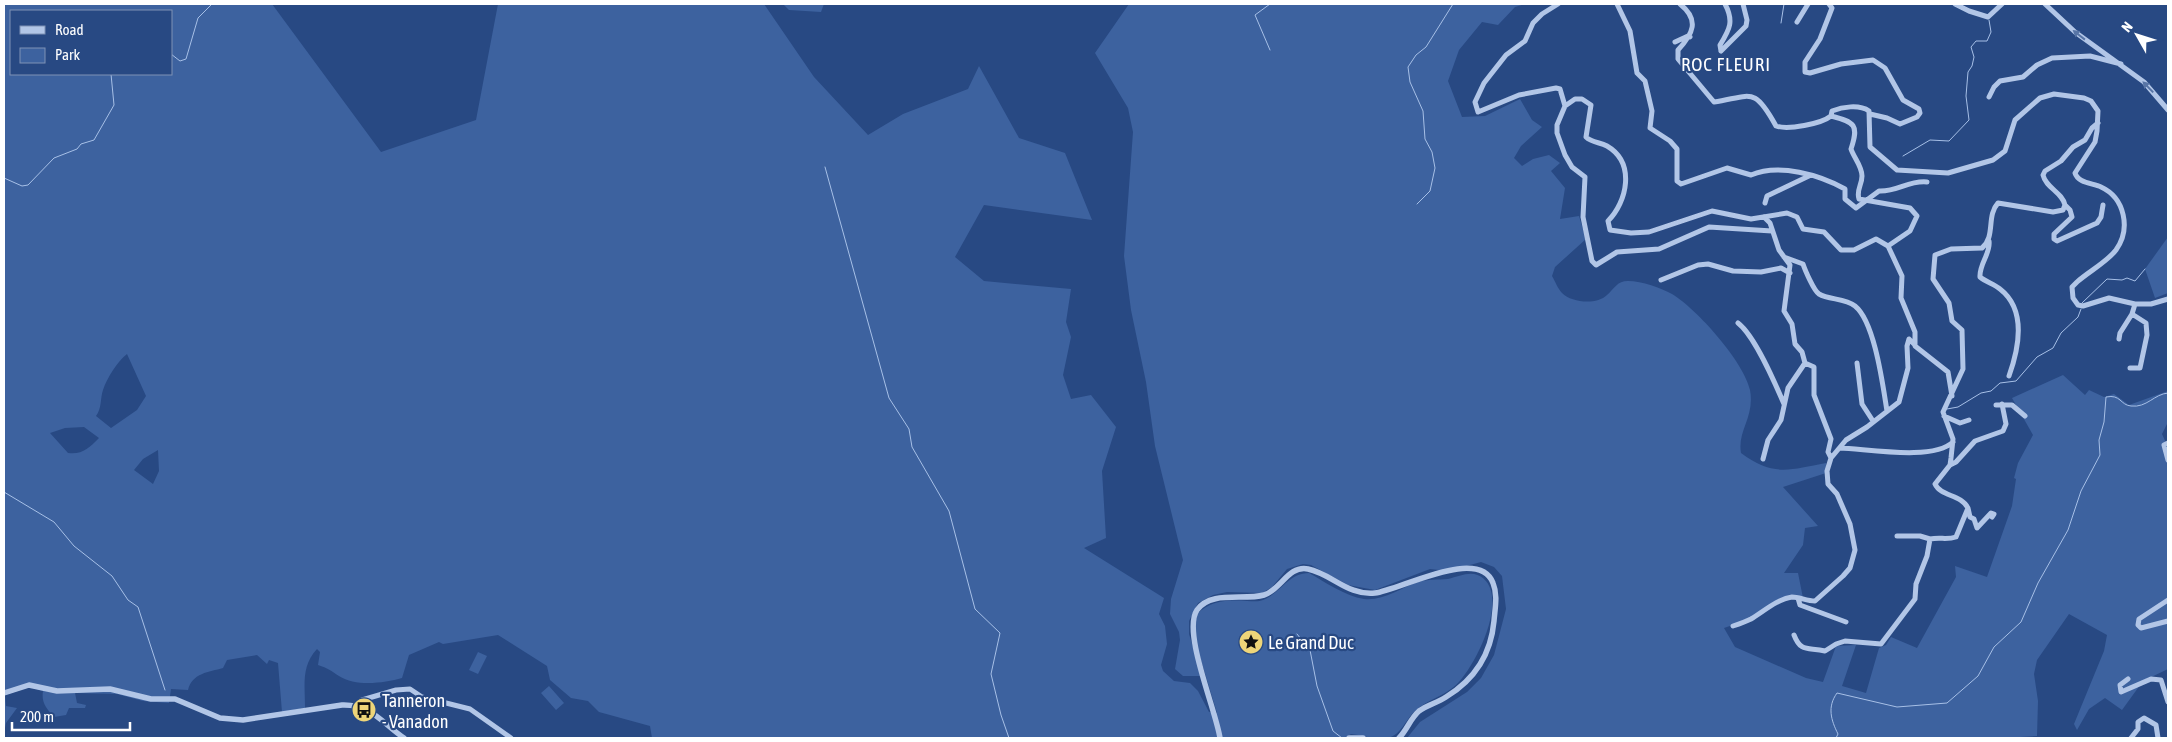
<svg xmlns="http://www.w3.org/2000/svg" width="2172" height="742" font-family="'Asap Condensed',sans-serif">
<rect width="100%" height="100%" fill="#284983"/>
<!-- green -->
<path fill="#3d629f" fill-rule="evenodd" d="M4 4H272L381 152 476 120 498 4H764L814 77 868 135 903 114 968 89 979 66 1019 138 1065 153 1092 220 984 205 955 257 984 281 1071 289 1066 322 1071 337 1063 375 1071 399 1091 395 1116 427 1102 471 1106 538 1084 548 1164 598 1159 614 1165 626 1167 644 1161 665 1163 671 1174 681 1190 683 1198 691 1209 712 1217 713 1193 634 1197 614C1211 600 1229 600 1247 601 1252 601 1259 602 1263 600 1280 594 1288 573 1309 573 1325 582 1345 596 1364 599 1384 601 1400 588 1418 582 1428 579 1438 580 1448 579 1461 576 1473 569 1484 579 1508 601 1475 667 1456 685 1444 696 1427 700 1415 711 1406 719 1401 735 1388 738 1376 741 1363 735 1351 734L1344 738H652L650 726 599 712 588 701 571 698 550 680 547 666 498 635 443 644 439 642 409 655 402 678C384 683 356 687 339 676 331 671 328 668 318 665L320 652 317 649C301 666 305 685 305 708L282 712 278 663 269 660 267 664 257 655 227 660 223 668C209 672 192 673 188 690L171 689 169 703 143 701 117 694 75 693 77 703 86 705 85 708H69L66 715 54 717C47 709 41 703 43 691L30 687 5 695 6 706 17 708 6 723 4 733ZM11 11H171V74H11ZM127 354 146 396 137 410 111 428 96 416C102 408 100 399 103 390 107 378 117 362 127 354ZM84 427 99 438C89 448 82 455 68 453L50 433 65 428ZM158 450 159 471 153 484 134 470 143 459Z
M783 4H824L821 12 789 10Z
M1129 4H1525L1515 7 1498 25 1482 22 1459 50 1448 81 1462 117 1485 116 1520 99 1532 120 1542 127 1521 146 1514 158 1522 166 1533 159 1549 155 1560 163 1551 171 1565 188 1560 219 1579 216 1586 239 1555 267 1552 276C1555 281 1558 289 1562 293 1572 303 1597 305 1607 295 1615 288 1617 281 1628 281 1642 281 1661 288 1672 294 1697 309 1744 362 1750 390 1755 417 1737 431 1741 453 1773 477 1789 470 1826 463V473L1783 487 1818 526 1805 528 1803 545 1784 573H1798L1803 598 1794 596 1765 607 1750 619 1724 628 1735 647 1806 678 1823 682 1836 646 1856 645 1842 686 1866 693 1879 648 1886 645 1891 637 1917 648 1956 577 1955 566 1987 577 2012 506 2016 479 2014 478 2018 463 2033 435 2012 398 2063 375 2085 395 2089 390 2104 397 2114 394 2129 405 2168 391V422L2162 434 2168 447V669L2143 681 2122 710 2105 698 2089 709 2077 730 2074 724 2104 651 2107 635 2069 614 2037 660 2034 674 2038 701 2037 736 2002 738H1407L1420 722 1467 692 1481 678 1494 655 1506 609 1502 576 1494 567 1481 562 1448 571 1430 569 1375 590 1348 585 1311 565 1303 564 1287 569 1272 587 1262 593 1227 592 1213 595 1198 603 1189 621V634L1202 676H1183L1175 669 1180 640 1179 632 1170 614 1171 599 1183 560 1155 446 1146 382 1131 310 1124 256 1133 132 1128 108 1095 53Z
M2168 237V293L2155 298 2145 269Z
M478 652 487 656 478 674 469 670Z
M549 686 564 703 556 710 541 693Z"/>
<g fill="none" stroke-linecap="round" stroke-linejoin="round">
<!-- stream -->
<path stroke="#a7c0e7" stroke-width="1" d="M1781 23 1784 4
M1270 50 1255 15 1270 4
M171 54 180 61 186 59 198 18 212 4
M1903 156 1930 140 1949 141 1969 120 1966 96 1968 72 1972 66 1974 57 1971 47 1976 41H1987L1991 32 1989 20
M825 167 889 398 909 429 912 447 949 511 975 609 1000 633 991 674 1001 715 1009 738
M4 178 22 186 28 185 54 158 77 149 81 144 94 140 114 105 111 74
M1417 204 1430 191 1435 168 1432 152 1425 139 1423 111 1410 82 1408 67 1416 55 1426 47 1453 4
M2082 303 2107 279 2122 280 2127 278 2135 281 2145 269
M1947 409 1958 407 1981 393 1991 391 2000 383 2016 381 2037 357 2053 348 2061 333 2078 317 2081 309
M4 492 54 522 74 546 112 576 128 600 138 607 165 690
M1297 634 1310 650 1317 686 1333 731 1342 738
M1836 738 1838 734C1831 720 1827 707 1837 693L1897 707 1947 703 1978 676 1994 647 2021 622 2038 583 2068 530 2081 491 2100 455 2099 440 2104 422 2106 397C2121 394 2120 405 2131 406 2147 408 2154 394 2168 393"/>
<!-- minor -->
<path stroke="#b2c6e7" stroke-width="5" d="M1558 4 1542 14 1533 23 1525 41 1506 55 1484 83 1475 102 1478 112 1519 95 1556 88 1560 89 1565 106
M1617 4 1630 31 1637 73 1645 81 1652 111 1650 128 1670 141 1677 149V181L1681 184 1727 168 1751 175C1779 163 1820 175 1845 189V199L1856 208 1879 191C1897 192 1909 180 1927 182
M1680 4C1700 20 1693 34 1678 50V59L1714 102C1752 96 1754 86 1776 126 1788 130 1821 124 1831 116
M1829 4 1832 8 1820 39 1805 62V72L1810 73 1841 64 1873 60 1885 68 1903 100 1919 109 1920 113 1917 117 1900 124 1887 118 1870 114
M1955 4 1969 11 1988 17 2002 4
M2045 4 2075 32 2144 82 2168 110
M1797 22 1808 4
M1675 42 1688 36 1690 37
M1721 51 1746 26 1747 20 1743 4
M1721 51 1720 45C1730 29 1734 21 1725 4
M1989 97 1994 87 2000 81 2023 77 2037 65 2052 58 2090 56 2121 64
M1765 203 1767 196 1811 175
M2065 205 2070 210 2072 217 2054 234V239L2057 241 2097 223 2101 217 2103 205
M1772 231 1709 227 1659 249 1617 252 1596 265 1592 261 1583 217 1585 177 1572 167 1565 155 1557 133V125L1565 106 1575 99H1582L1591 105 1586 137C1592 143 1600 142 1607 146 1636 163 1627 202 1608 221L1610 230 1631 233 1649 232 1712 211 1751 219 1787 213 1797 217 1803 229 1824 232 1841 250H1854L1876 239 1888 246
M1989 241C1991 253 1979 264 1980 277 1986 282 1994 284 2000 289 2027 310 2019 348 2009 376
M1888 246 1910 231 1917 216 1910 208 1859 199C1856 190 1862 185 1862 176 1862 166 1854 158 1851 149 1859 125 1855 122 1831 116L1832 111C1842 107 1859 104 1869 111L1870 147 1897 170 1948 173 1993 160 2005 151 2015 120 2040 98 2054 94 2084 98 2091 101 2098 111 2097 131 2095 142 2075 173C2078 183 2092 183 2101 187 2125 198 2131 229 2116 250 2107 262 2088 272 2077 282L2072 287 2073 298 2078 305 2083 306 2109 298 2135 304H2151L2168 299
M1888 246 1902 276 1901 298 1915 332V346L1948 372 1952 396
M1784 257 1803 264C1805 270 1814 291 1819 294 1829 300 1845 298 1855 306 1875 322 1883 387 1887 411
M1661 280 1698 265 1708 264 1733 271 1761 272 1781 268 1790 273
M1738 323C1755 336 1775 383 1784 404
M2119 339 2120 333 2132 314
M1857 363 1862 404 1873 421
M2130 368H2140L2147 335 2146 323 2132 314 2135 304
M1996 405H2012L2025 416
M1944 416 1960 423 1969 420
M2168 443 2164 445 2168 460
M1840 448C1868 449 1933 461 1953 442
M1831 458 1846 440 1867 427 1899 402 1908 368 1907 346 1909 339 1915 345
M1763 459 1768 440 1781 420 1788 388 1805 363 1802 352 1795 344 1792 324 1784 311 1790 265 1779 250 1770 223 1764 217
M1950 465 1956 462 1975 441 2003 431 2006 424 2002 404
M1968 508 1970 517 1974 519 1977 528 1991 513 1994 514 1992 517
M1897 536H1920L1930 539
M1930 539C1940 537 1947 540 1956 537L1968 508C1961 494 1941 497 1935 484L1950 465 1951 458 1953 439 1943 412 1963 369 1962 330 1952 321 1949 303 1933 279 1935 255 1951 249 1982 248C1996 236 1986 216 1998 203L2053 212 2063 210 2065 205C2062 192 2046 188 2043 175L2045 171 2061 161 2073 147 2085 140 2092 128 2098 123
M1798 598 1800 605 1846 622
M2168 600 2139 619 2138 625 2141 628 2168 621
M1733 626C1739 624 1745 622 1751 619 1763 612 1777 599 1792 597 1799 597 1807 601 1815 601L1843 576 1850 568 1855 550 1850 524 1837 494 1828 484 1827 471 1831 458 1828 452 1831 439 1814 395V367L1805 363
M1794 635C1801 653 1808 647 1825 651L1836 644 1845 641 1881 644 1915 599 1916 584 1927 556 1930 539
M2128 679 2120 685 2121 692 2151 679 2161 680 2168 702
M356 705 362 700 396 690 410 689 422 697 470 709 511 738
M2131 738 2138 729V722L2144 718 2156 725 2158 738"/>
<!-- tertiary -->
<path stroke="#b2c6e7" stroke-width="5.5" d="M4 693 29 685 57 691 110 689 151 699H175L220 718 243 720 342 705C371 704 382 723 404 738
M1220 738C1216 710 1182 632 1197 610 1211 590 1244 601 1264 595 1281 590 1288 565 1308 569 1332 574 1348 596 1375 593 1400 590 1479 546 1493 583 1498 595 1495 608 1494 621 1491 654 1474 680 1446 697 1437 703 1427 705 1419 711 1410 719 1407 730 1399 738
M1349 738H1363"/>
</g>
<!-- one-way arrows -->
<defs><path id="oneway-solid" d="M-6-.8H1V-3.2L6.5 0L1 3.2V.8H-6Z" transform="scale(1.25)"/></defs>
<g fill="#5875a6">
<use href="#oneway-solid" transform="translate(2079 35) rotate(-142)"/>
<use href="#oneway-solid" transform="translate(2148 87) rotate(-134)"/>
</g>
<!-- icons -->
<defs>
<symbol id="sight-disc" viewBox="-11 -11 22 22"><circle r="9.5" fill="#eed579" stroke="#284983"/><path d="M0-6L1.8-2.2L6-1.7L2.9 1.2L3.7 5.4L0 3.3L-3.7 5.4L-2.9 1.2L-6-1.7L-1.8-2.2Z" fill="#111"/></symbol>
<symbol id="bus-disc" viewBox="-11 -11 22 22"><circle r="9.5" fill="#eed579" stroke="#284983"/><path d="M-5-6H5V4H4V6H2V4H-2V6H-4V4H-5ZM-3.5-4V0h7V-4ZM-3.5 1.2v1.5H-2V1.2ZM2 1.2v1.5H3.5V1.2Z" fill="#111"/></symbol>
</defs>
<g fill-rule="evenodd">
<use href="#sight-disc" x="1237" y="628" width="28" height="28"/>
<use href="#bus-disc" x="350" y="696" width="28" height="28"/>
</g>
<g text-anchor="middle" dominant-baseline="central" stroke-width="4.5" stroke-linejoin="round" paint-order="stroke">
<!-- poi labels -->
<g font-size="18" fill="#fff" stroke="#284983" text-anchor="start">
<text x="1268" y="642">Le Grand Duc</text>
<text x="382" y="700">Tanneron<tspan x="382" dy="21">- Vanadon</tspan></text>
</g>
<!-- neighbourhood labels -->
<g font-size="19" letter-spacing="1" fill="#fff" stroke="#284983">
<text x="1726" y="64">ROC FLEURI</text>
</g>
</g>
<!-- border -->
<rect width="2172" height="742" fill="none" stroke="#ffffff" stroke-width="10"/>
<!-- legend -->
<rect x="10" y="10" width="162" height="65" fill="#284983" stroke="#7e92b5"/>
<rect x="20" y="26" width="25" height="8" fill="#b2c6e7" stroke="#7e92b5"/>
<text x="55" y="35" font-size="15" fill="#ffffff">Road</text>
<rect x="20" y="48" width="25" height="15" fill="#3d629f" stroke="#7e92b5"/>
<text x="55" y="60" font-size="15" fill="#ffffff">Park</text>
<!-- north arrow -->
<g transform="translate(2137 35) rotate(309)" stroke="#284983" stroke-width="4" paint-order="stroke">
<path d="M0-4L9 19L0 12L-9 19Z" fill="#ffffff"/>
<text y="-8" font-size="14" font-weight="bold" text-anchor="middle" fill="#ffffff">N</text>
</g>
<!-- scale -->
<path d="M12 722v8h118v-8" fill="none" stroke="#ffffff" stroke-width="2.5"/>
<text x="20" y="722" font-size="15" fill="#ffffff" stroke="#284983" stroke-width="4" paint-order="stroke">200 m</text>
</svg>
